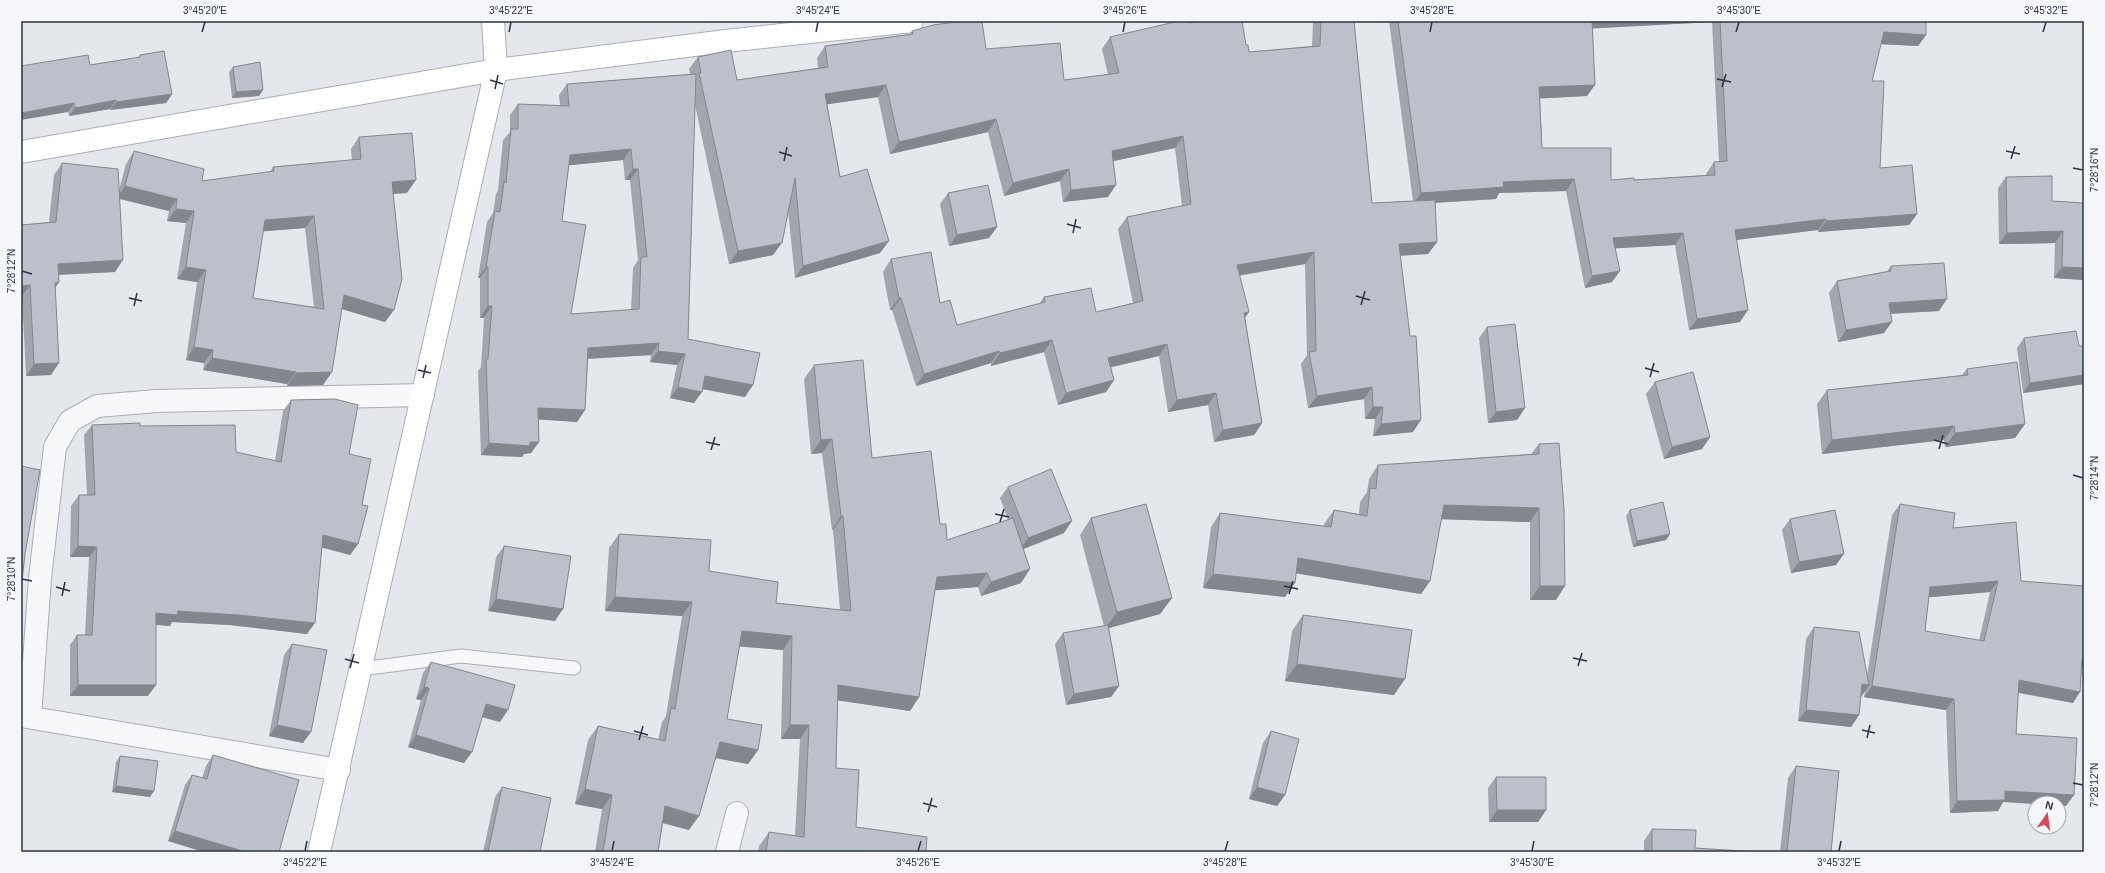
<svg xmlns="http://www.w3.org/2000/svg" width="2105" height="873" font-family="Arial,sans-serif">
<rect width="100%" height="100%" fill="#e4e7ec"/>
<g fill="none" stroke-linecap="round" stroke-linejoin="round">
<defs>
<path id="lane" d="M361 669 461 656 574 668"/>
<path id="street" d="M21 716 339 770
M30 717 40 578 55 447 70 421 97 406 157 401 423 395
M727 852 737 813"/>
<path id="secondary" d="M21 152 496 70 726 41 912 21
M319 852 496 70 493 21"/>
</defs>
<!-- lane casing -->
<use href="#lane" stroke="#a9aeb7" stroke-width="15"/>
<!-- street casing -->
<use href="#street" stroke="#a9aeb7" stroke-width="24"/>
<!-- secondary casing -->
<use href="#secondary" stroke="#a9aeb7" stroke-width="24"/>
<!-- lane -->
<use href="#lane" stroke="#f7f8fa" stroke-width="13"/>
<!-- street -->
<use href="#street" stroke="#f7f8fa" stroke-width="22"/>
<!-- secondary -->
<use href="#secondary" stroke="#fff" stroke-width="22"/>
</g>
<!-- wall -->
<path fill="#a1a5ae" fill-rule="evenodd" d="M1313 21H1354L1372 203 1413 201 1389 21H1926V35L1918 46 1881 44 1872 81 1880 168 1917 214 1909 225 1818 232V230L1736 240 1740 322 1689 330 1675 245 1615 248 1612 282 1585 288 1566 191 1499 193 1496 199 1435 203 1437 242 1428 254 1400 256 1413 432 1373 436 1375 419H1365L1364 399 1308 408 1301 364 1307 355 1305 264 1239 276 1245 318 1262 423 1254 435 1214 442 1208 405 1168 412 1159 356 1111 367 1114 380 1106 392 1058 405 1044 352 991 366V363L916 386 892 310H890L883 272 891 259 940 303 957 325 1039 304 1044 297 1096 312 1133 303 1118 229 1127 217 1182 206 1175 148 1114 161 1108 197 1063 202 1060 181 1004 196 988 132 890 154 878 97 827 104 840 177 880 253 795 278 788 211 773 255 729 264 695 105 688 339 745 397 702 389 694 403 670 398 677 365 650 362 651 355 588 359 585 410 577 422 539 419V442L531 453 524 454 522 457 481 455 478 371 481 367 484 318H480V278H478L487 222 493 213 496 194 498 190 503 140 510 132V115L518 104 560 105 559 95 567 84 690 74 689 69 698 57 737 80 818 68 817 58 825 46 910 34 912 31 986 49 1064 80 1108 75 1102 49 1110 37 1189 23 1246 45 1249 52 1312 46ZM1712 22 1719 162H1714L1706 174V175L1634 180H1611L1542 148 1540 98 1587 96 1592 28ZM623 160 625 180H630L638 260 633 268 631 310 571 314 562 221 569 165Z
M140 55 172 94 166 103 110 110V109L69 116 68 112 90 65 138 58Z
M233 67 263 90 259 96 232 98 229 72Z
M359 137 407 193 394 194 385 322 342 309 323 385 287 386V384L203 370 204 363 186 360 197 282 177 279 186 223 167 221 169 211 119 199 115 272 59 275V282L55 288 51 375 26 376 22 296H21V225L49 222 54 175 62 163 119 190 126 164 134 151 202 181 270 172 273 167 352 160 351 149ZM305 228 314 307 253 298 263 231Z
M2006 177 2052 201 2084 203V280L2054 278 2055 243 1999 244 1998 188Z
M948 193 997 227 989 238 949 246 940 204Z
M1891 266 1939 311 1891 314 1884 333 1838 342 1829 293 1837 281 1887 271Z
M1487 327 1525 408 1517 420 1488 423 1479 338Z
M2024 338 2079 346H2084V384L2023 393 2017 348Z
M814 365 872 458 940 524 947 540 1008 520 1000 498 1008 487 1064 533 1024 549 1021 583 981 596 978 587 935 590 919 697 910 711 838 700 836 768 856 827 926 851 935 852H758L759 846 769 832 795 836 800 739H781L783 650 739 646 727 719 758 750 748 764 716 758 689 830 663 823 658 852H595L602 809 575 804 588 740 598 726 658 740 662 722 666 716 682 616 605 611 609 548 619 534 709 571 776 603 840 610 833 530H832L822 453 811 454 804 379Z
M1967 369 2025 424 2015 438 1945 447 1944 440 1822 454 1817 404 1827 390 1962 375Z
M1655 382 1710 437 1702 449 1664 459 1646 394Z
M291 400 349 454 362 505 358 544 350 555 322 547 307 634 230 625 172 622 170 626 156 625 148 696H70V645L77 635H85L89 557H70L71 506 79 495H87L84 435 92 425 140 426 236 452 275 461 283 411Z
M1539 444 1556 600H1530V522L1441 519 1430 581 1421 594 1296 573 1285 597 1203 588 1211 527 1220 513 1324 526V524L1334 510 1359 514 1360 502 1367 492 1369 479 1378 465 1531 454Z
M1900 504 1953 528 2021 581 2082 668 2073 703 2018 693 2016 734 2066 806H2059V803L2003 802 1998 811 1950 813 1946 710 1864 697 1865 691 1861 697 1859 715 1851 727 1798 721 1806 639 1814 627 1867 676 1892 515ZM1990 592 1979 641 1925 631 1929 597Z
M1630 510 1670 534 1666 540 1633 547 1626 516Z
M1091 518 1172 598 1160 614 1109 628 1119 686 1111 697 1066 705 1055 644 1063 633 1104 626 1080 535Z
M1790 519 1836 565 1791 573 1782 530Z
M504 546 555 621 488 611 496 557Z
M1303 615 1394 695 1285 681 1292 631Z
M292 644 303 743 269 736 284 655Z
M431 662 500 722 482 717 472 752 464 763 408 747 421 700 416 699 423 673Z
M1271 731 1285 795 1277 806 1249 799 1263 743Z
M213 755 279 852H204L168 841 185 785 192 775 202 778 206 766Z
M120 756 150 797 112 792 116 762Z
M1796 766 1831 852H1780L1788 778Z
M1496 777 1546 810 1538 822H1489L1488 788Z
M502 787 540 852H483L495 797Z
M1652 829 1695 848 1757 852H1644V841Z"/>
<!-- shaded-wall -->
<path fill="#83868d" d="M1589 21H1713L1712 22 1584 29Z
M1884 32 1926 35 1918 46 1876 44Z
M886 85 878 97 816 106 825 94Z
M1595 85 1587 96 1531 99 1539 87Z
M263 90 259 96 232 98 236 92Z
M172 94 166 103 110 110 116 102Z
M116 100 110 109 69 116 75 108Z
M74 103 68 112 21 120V113Z
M996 119 988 132 890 154 899 142Z
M1183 136 1175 148 1104 163 1112 151Z
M631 149 623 160 562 166 570 155Z
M633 169H638L630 180H625Z
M1069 169 1060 181 1004 196 1013 183Z
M1574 179 1566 191 1499 193 1496 199 1413 204 1421 193 1503 182Z
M416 180 407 193 384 194 392 182Z
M1116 185 1108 197 1063 202 1071 190Z
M125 186 177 199 169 211 117 198Z
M176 209 194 211 186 223 167 221Z
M1917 214 1909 225 1818 232 1826 221Z
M314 216 305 228 256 232 265 220Z
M1826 219 1818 230 1727 241 1735 230Z
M997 227 989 238 949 246 957 235Z
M2063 231 2055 243 1999 244 2007 233Z
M1683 233 1675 245 1605 249 1613 238Z
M889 241 880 253 795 278 803 266Z
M1437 242 1428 254 1390 256 1399 244Z
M782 243 773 255 729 264 738 251Z
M1314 252 1305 264 1228 277 1237 265Z
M123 260 115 272 50 275 58 264Z
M186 267 206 270 197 282 177 279Z
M486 267H488L480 278H478Z
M2062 267 2084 268V280L2054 278Z
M1620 271 1612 282 1585 288 1592 276Z
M59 282 51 294 55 283Z
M30 285 22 296H21V286Z
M344 295 394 310 385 322 335 307Z
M899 298H901L892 310H890Z
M1947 299 1939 311 1881 314 1889 303Z
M488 306H492L484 318H480Z
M1748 310 1740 322 1689 330 1697 319Z
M1249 312 1241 324 1244 313Z
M1892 322 1884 333 1838 342 1846 330Z
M1052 340 1044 352 991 366 1000 353Z
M659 343 651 355 581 359 588 348Z
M1167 344 1159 356 1099 370 1108 358Z
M194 347 213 350 204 363 186 360Z
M658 351 685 354 677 365 650 362Z
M999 351 991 363 916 386 924 374Z
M212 358 296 372 287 384 203 370Z
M59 363 51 375 26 376 34 364Z
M332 372 323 385 287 386 296 373Z
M2084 375V384L2023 393 2030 383Z
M705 376 753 385 745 397 697 388Z
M1114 380 1106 392 1058 405 1066 393Z
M678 387 702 392 694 403 670 398Z
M1372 387 1364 399 1308 408 1317 396Z
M1216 393 1208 405 1168 412 1177 400Z
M1373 407H1383L1375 419H1365Z
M538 408 585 410 577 422 531 419Z
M1525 408 1517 420 1488 423 1496 412Z
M1421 420 1413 432 1373 436 1381 424Z
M1262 423 1254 435 1214 442 1223 430Z
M2025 424 2015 438 1945 447 1955 433Z
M1954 426 1944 440 1822 454 1832 440Z
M1710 437 1702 449 1664 459 1672 447Z
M832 439 822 453 811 454 821 440Z
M539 442 531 453 524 454 522 457 481 455 489 443Z
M1444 505 1539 508 1530 522 1434 519Z
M841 516H843L833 530H832Z
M1072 521 1064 533 1020 550 1028 538Z
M1670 534 1666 540 1633 547 1637 541Z
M323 535 358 544 350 555 316 546Z
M78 546 97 547 89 557H70Z
M1844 554 1836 565 1791 573 1799 562Z
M1298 558 1430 581 1421 594 1288 572Z
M1030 569 1021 583 981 596 991 582Z
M987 573 978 587 927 591 937 577Z
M1213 574 1295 583 1285 597 1203 588Z
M1998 581 1990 592 1922 598 1930 587Z
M1540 586H1565L1556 600H1530Z
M615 597 692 602 682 616 605 611Z
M1172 598 1160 614 1105 629 1117 612Z
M496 599 563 609 555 621 488 611Z
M178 611 238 615 315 623 307 634 230 625 172 622 170 626 149 624 156 613Z
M742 631 792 636 783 650 732 646Z
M2082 660H2084V664L2079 671Z
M1297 664 1405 679 1394 695 1285 681Z
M2019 680 2080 692 2073 703 2011 691Z
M1862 684 1869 685 1861 697Z
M78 685H156L148 696H70Z
M838 685 919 697 910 711 828 699Z
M1119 686 1111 697 1066 705 1074 694Z
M1872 686 1954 699 1946 710 1864 697Z
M424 687 429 688 421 700 416 699Z
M486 704 508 710 500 722 478 716Z
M1806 710 1859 715 1851 727 1798 721Z
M277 725 311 732 303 743 269 736Z
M790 725H809L800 739H781Z
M416 735 472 752 464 763 408 747Z
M720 742 758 750 748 764 710 757Z
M116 786 154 791 150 797 112 792Z
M1257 787 1285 795 1277 806 1249 799Z
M585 789 612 795 602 809 575 804Z
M2005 791 2074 795 2066 806H2059V803H2035V804L2003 802 1998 811 1950 813 1957 801Z
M665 806 699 816 689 830 655 821Z
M1497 810H1546L1538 822H1489Z
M175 831 246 852H204L168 841Z"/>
<!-- building -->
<path fill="#bbc0ca" stroke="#83868d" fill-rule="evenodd" d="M963 21H982L986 49 1060 43 1064 80 1119 73 1110 37 1179 21H1189V23L1201 21H1242L1246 45H1248L1249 52 1320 46 1321 21H1354L1372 203 1435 200 1437 242 1399 244 1410 336H1416L1421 420 1381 424 1383 407H1373L1372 387 1317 396 1309 352 1316 351 1314 252 1237 265 1249 312 1244 313 1262 423 1223 430 1216 393 1177 400 1167 344 1108 358 1114 380 1066 393 1052 340 1000 353 999 351 924 374 901 298H899L891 259 931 252 940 303 950 300 957 325 1045 302 1044 297 1091 288 1096 312 1143 301 1127 217 1191 204 1183 136 1112 151 1116 185 1071 190 1069 169 1013 183 996 119 899 142 886 85 825 94 840 177 867 169 889 241 803 266 795 178 782 243 738 251 699 73H701L698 57 731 50 737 80 828 67 825 46 913 34 912 31 933 25Z
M1398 21H1592L1595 85 1539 87 1542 148H1611V180L1634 178V180L1715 175 1714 162 1727 161 1720 21H1926V35L1884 32 1872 81H1884L1880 168 1912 165 1917 214 1826 221V219L1735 230 1748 310 1697 319 1683 233 1613 238 1620 271 1592 276 1574 179 1503 182 1504 187 1421 193Z
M164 51 172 94 116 102V100L75 108 74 103 21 113V66L88 55 90 65 140 57V55Z
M260 62 263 90 236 92 233 67Z
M696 74 688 339 760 353 753 385 705 376 702 392 678 387 685 354 658 351 659 343 588 348 585 410 538 408 539 442H530V446L489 443 486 360 488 359 492 306H488V267H486L495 211 500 212 504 182 506 183 511 129H518V104L569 106 567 84ZM631 149 633 169H638L647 257H641L639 309 571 314 586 225 562 221 570 155Z
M412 133 416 180 392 182 402 279 394 310 344 295 332 372 296 373V372L212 358 213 350 194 347 206 270 186 267 194 211 176 209 177 199 125 186 134 151 204 169 202 181 274 171 273 167 361 159 359 137ZM314 216 324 309 253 298 265 220Z
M62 163 118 169 123 260 58 264 59 282 55 283 59 363 34 364 30 285 21 286V225L56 222Z
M2052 176V201L2084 203V268L2062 267 2063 231 2007 233 2006 177Z
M988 185 997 227 957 235 948 193Z
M1944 263 1947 299 1889 303 1892 322 1846 330 1837 281 1891 271V266Z
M1515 324 1525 408 1496 412 1487 327Z
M2076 331 2079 346H2084V375L2030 383 2024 338Z
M863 360 872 458 931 451 940 524H946L947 540 1013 518 1030 569 991 582 987 573 937 577 919 697 838 685 836 768 859 770 856 827 927 837 926 851 935 852H766L769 832 804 837 809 725H790L792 636 742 631 727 719 762 725 758 750 720 742 699 816 665 806 658 852H603L612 795 585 789 598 726 665 741 671 708 675 709 692 602 615 597 619 534 711 540 709 571 778 582 776 603 851 611 843 516H841L832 439 821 440 814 365Z
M2017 362 2025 424 1955 433 1954 426 1832 440 1827 390 1968 375 1967 369Z
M1693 372 1710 437 1672 447 1655 382Z
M335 399 358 405 349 454 371 459 362 505 368 506 358 544 323 535 315 623 238 615 178 611 177 615 156 613V685H78L77 635H92L97 547 78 546 79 495H95L92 425 140 423V426L235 425 236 452 281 462 291 400Z
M1559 443 1564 509 1565 586H1540L1539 508 1444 505 1430 581 1298 558 1295 583 1213 574 1220 513 1331 527 1334 510 1367 516 1370 488 1376 489 1378 465 1539 454V444Z
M21 466 40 470 25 554 21 590Z
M1051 469 1072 521 1028 538 1008 487Z
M1663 502 1670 534 1637 541 1630 510Z
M1146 504 1172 598 1117 612 1091 518Z
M1900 504 1955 513 1953 528 2016 522 2021 581 2084 586V660H2082L2080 692 2019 680 2016 734 2077 738 2074 795 2005 791V800L1957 801 1954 699 1872 686ZM1998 581 1984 641 1925 631 1930 587Z
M1835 510 1844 554 1799 562 1790 519Z
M504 546 571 556 563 609 496 599Z
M1303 615 1412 630 1405 679 1297 664Z
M1108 625 1119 686 1074 694 1063 633Z
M1814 627 1859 632 1869 685 1862 684 1859 715 1806 710Z
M292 644 327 650 311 732 277 725Z
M431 662 515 685 508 710 486 704 472 752 416 735 429 688 424 687Z
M1271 731 1299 739 1285 795 1257 787Z
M213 755 299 780 279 852H246L175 831 192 775 207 779Z
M120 756 158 761 154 791 116 786Z
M1796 766 1839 771 1831 852H1787Z
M1496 777H1546V810H1497Z
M502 787 551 798 540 852H488Z
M1652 829 1696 830 1695 848 1757 852H1652Z"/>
<!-- ticks -->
<path fill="none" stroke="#2b3445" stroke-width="1.5" d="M202 32 205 22M509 32 511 22M816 32 818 22M1123 32 1125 22M1430 32 1432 22M1736 32 1739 22M2043 32 2046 22M1717 79 1731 82M490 80 503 84M1722 87 1726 74M495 89 498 75M2006 151 2020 154M779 152 792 156M2011 159 2015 146M784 161 787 147M2073 168 2083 170M1067 224 1081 228M1073 233 1076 219M22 271 32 274M1356 296 1370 300M129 298 142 301M1361 305 1365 291M134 306 137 293M1645 368 1659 372M418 370 431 373M1650 377 1654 363M423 378 426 365M1934 440 1948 444M706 442 720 445M1939 449 1943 435M711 450 715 437M2073 475 2083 478M995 514 1009 517M1000 522 1004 509M22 579 32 581M1284 586 1298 589M56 587 70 591M1289 594 1293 581M62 596 65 582M1573 658 1587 661M345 659 359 663M1578 666 1582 653M350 668 354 654M1862 730 1875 733M634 731 648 735M1867 738 1870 725M639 740 643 726M2073 783 2083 785M923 803 937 807M928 812 932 798M305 851 307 841M612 851 614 841M918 851 921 841M1225 851 1228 841M1532 851 1534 841M1839 851 1841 841"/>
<!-- border -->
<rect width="2105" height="873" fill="none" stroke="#f4f6f9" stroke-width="44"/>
<!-- north arrow -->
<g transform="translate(2047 815) rotate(14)"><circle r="19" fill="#f4f6f9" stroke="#a4a8b1"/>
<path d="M0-3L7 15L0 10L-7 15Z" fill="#d1495b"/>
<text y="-6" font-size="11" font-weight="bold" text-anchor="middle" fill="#2b3445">N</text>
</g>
<rect x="22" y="22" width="2061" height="829" fill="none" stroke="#2b3445" stroke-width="1.5"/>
<g font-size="10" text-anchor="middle" fill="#2b3445">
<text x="205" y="14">3°45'20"E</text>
<text x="511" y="14">3°45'22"E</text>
<text x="818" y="14">3°45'24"E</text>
<text x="1125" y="14">3°45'26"E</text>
<text x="1432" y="14">3°45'28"E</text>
<text x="1739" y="14">3°45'30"E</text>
<text x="2046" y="14">3°45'32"E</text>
<text transform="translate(2094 170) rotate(-90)" y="4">7°28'16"N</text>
<text transform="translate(11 271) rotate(-90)" y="4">7°28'12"N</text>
<text transform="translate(2094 478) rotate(-90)" y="4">7°28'14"N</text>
<text transform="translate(11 579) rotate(-90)" y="4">7°28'10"N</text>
<text transform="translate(2094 785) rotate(-90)" y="4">7°28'12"N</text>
<text x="305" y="866">3°45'22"E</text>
<text x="612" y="866">3°45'24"E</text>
<text x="918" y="866">3°45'26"E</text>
<text x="1225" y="866">3°45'28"E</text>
<text x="1532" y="866">3°45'30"E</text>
<text x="1839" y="866">3°45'32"E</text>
</g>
</svg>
